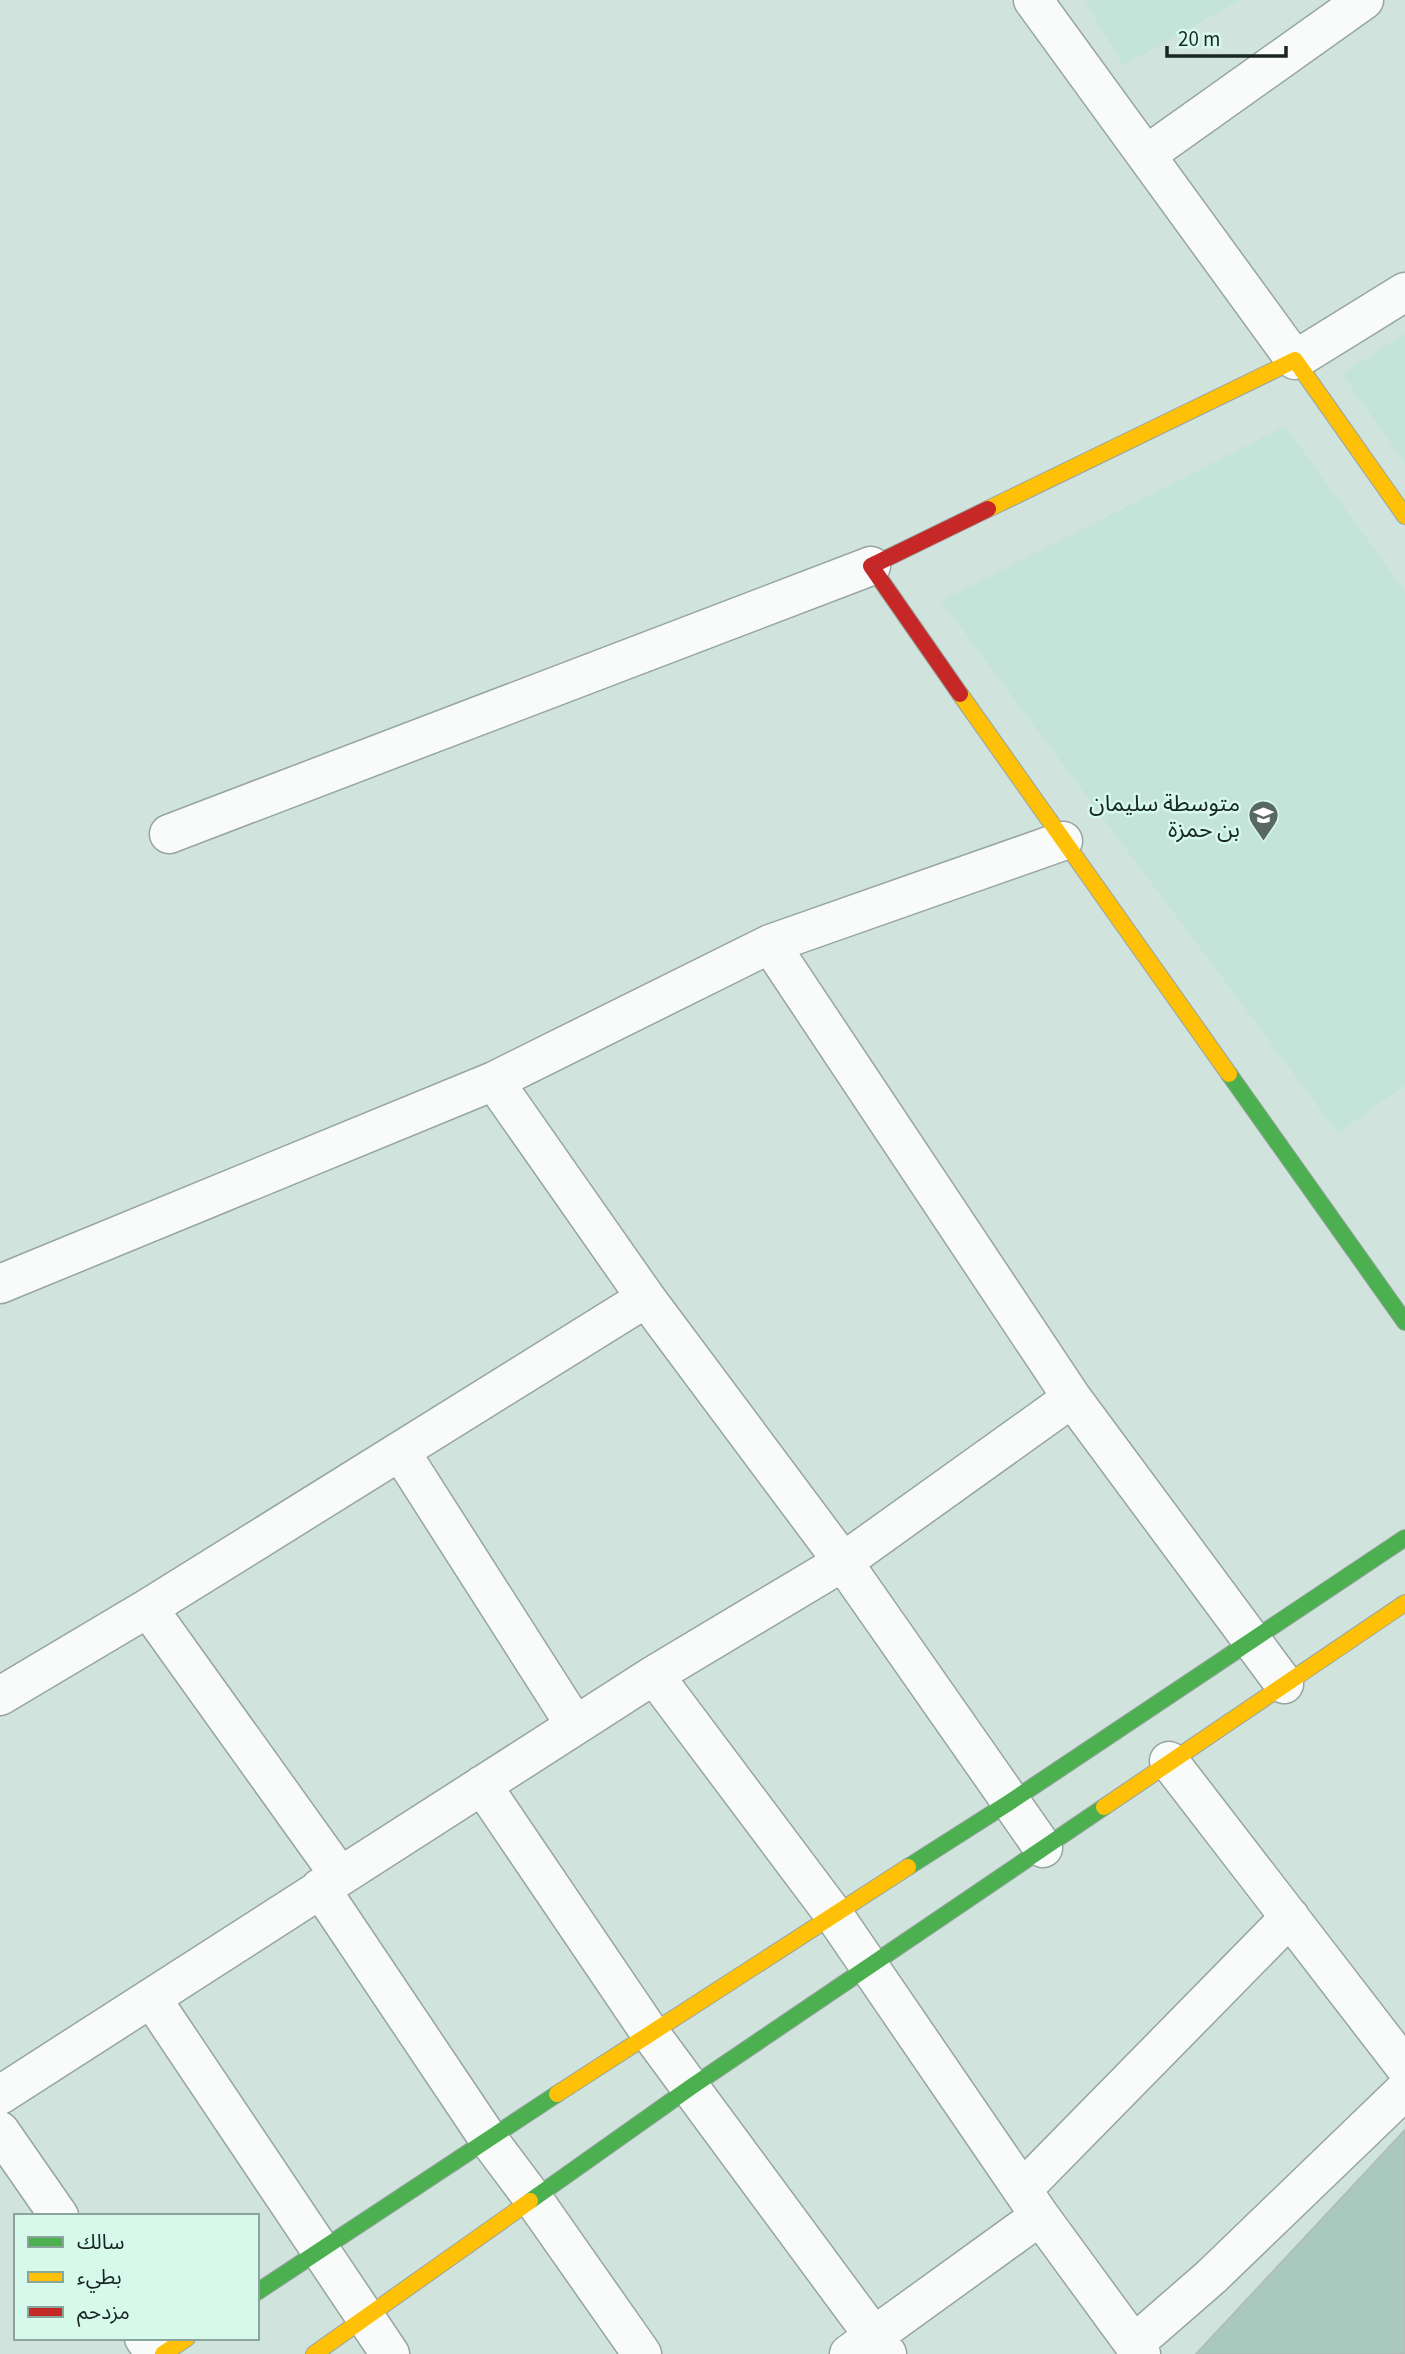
<svg xmlns="http://www.w3.org/2000/svg" width="1405" height="2354" font-family="'Source Sans 3','Noto Sans Arabic',sans-serif">
<rect width="100%" height="100%" fill="#d1e3dd"/>
<!-- built -->
<path fill="#c4e4d9" d="M1085 0H1240L1123 66Z
M1405 333V463L1342 374Z
M1285 426 1405 591V1085L1338 1133 941 601Z"/>
<!-- building -->
<path fill="#a9c9bf" stroke="#b0beb9" stroke-width="2" d="M1405 2130V2354H1196Z"/>
<g fill="none" stroke-linecap="round" stroke-linejoin="round">
<defs>
<path id="street" d="M1033 0 1295 360 1405 292
M1146 155 1364 0
M169 834 871 566
M770 944 1072 1398 1284 1684
M494 1081 646 1298 843 1562 1043 1848
M0 1284 494 1081 770 944 1063 841
M400 1451 575 1725
M148 1608 340 1876
M654 1675 834 1915 1040 2216 1141 2354
M0 1696 148 1608 646 1298
M1169 1761 1405 2067
M482 1785 650 2033 887 2354
M320 1888 489 2140 534 2200 642 2354
M152 1999 390 2354
M0 2095 654 1675 843 1562 1072 1398
M0 2131 59 2216
M1022 2190 1290 1917
M144 2338 155 2354
M1134 2344 1211 2277 1405 2090
M849 2354 1040 2216"/>
<path id="fast" d="M1229 1074 1405 1322
M908 1867 1010 1802 1405 1538
M530 2201 691 2087 1104 1807
M257 2292 557 2094"/>
<path id="slow" d="M988 509 1295 360 1405 516
M960 694 1229 1074
M1104 1807 1405 1603
M557 2094 908 1867
M163 2354 187 2338
M314 2354 530 2201"/>
<path id="jam" d="M960 694 871 566 988 509"/>
</defs>
<!-- street casing -->
<use href="#street" stroke="#97a5a0" stroke-width="41"/>
<!-- fast casing -->
<use href="#fast" stroke="#97a5a0" stroke-width="18"/>
<!-- slow casing -->
<use href="#slow" stroke="#97a5a0" stroke-width="18"/>
<!-- jam casing -->
<use href="#jam" stroke="#97a5a0" stroke-width="18"/>
<!-- street -->
<use href="#street" stroke="#f8fbfa" stroke-width="38"/>
<!-- fast -->
<use href="#fast" stroke="#4caf50" stroke-width="16"/>
<!-- slow -->
<use href="#slow" stroke="#ffc107" stroke-width="16"/>
<!-- jam -->
<use href="#jam" stroke="#c62828" stroke-width="16"/>
</g>
<!-- icons -->
<defs>
<symbol id="school-pin" viewBox="-11 -11 22 30"><path d="M0 17L-7.5 6A9.5 9.5 0 1 1 7.5 6Z" fill="#596863" stroke="#d6f9ec"/><path d="M0-5L7-2L0 1L-7-2ZM-4 1L0 2.5L4 1V4Q0 6-4 4Z" fill="#fff"/></symbol>
</defs>
<g fill-rule="evenodd">
<use href="#school-pin" x="1246" y="798" width="35" height="47"/>
</g>
<g text-anchor="middle" dominant-baseline="central" stroke-width="5" stroke-linejoin="round" paint-order="stroke">
<!-- poi labels -->
<g font-size="23" fill="#192621" stroke="#d6f9ec" text-anchor="end">
<text x="1240" y="803">متوسطة سليمان<tspan x="1240" dy="26">بن حمزة</tspan></text>
</g>
</g>
<!-- legend -->
<rect x="14" y="2214" width="245" height="126" fill="#d6f9ec" stroke="#8aa59b" stroke-width="2"/>
<rect x="28" y="2237" width="35" height="10" fill="#4caf50" stroke="#8aa59b" stroke-width="2"/>
<text x="77" y="2249" font-size="21" fill="#192621">سالك</text>
<rect x="28" y="2272" width="35" height="10" fill="#ffc107" stroke="#8aa59b" stroke-width="2"/>
<text x="77" y="2284" font-size="21" fill="#192621">بطيء</text>
<rect x="28" y="2307" width="35" height="10" fill="#c62828" stroke="#8aa59b" stroke-width="2"/>
<text x="77" y="2319" font-size="21" fill="#192621">مزدحم</text>
<!-- scale -->
<path d="M1167 46v10h119v-10" fill="none" stroke="#192621" stroke-width="3.5"/>
<text x="1178" y="46" font-size="21" fill="#192621" stroke="#d6f9ec" stroke-width="5" paint-order="stroke">20 m</text>
</svg>
